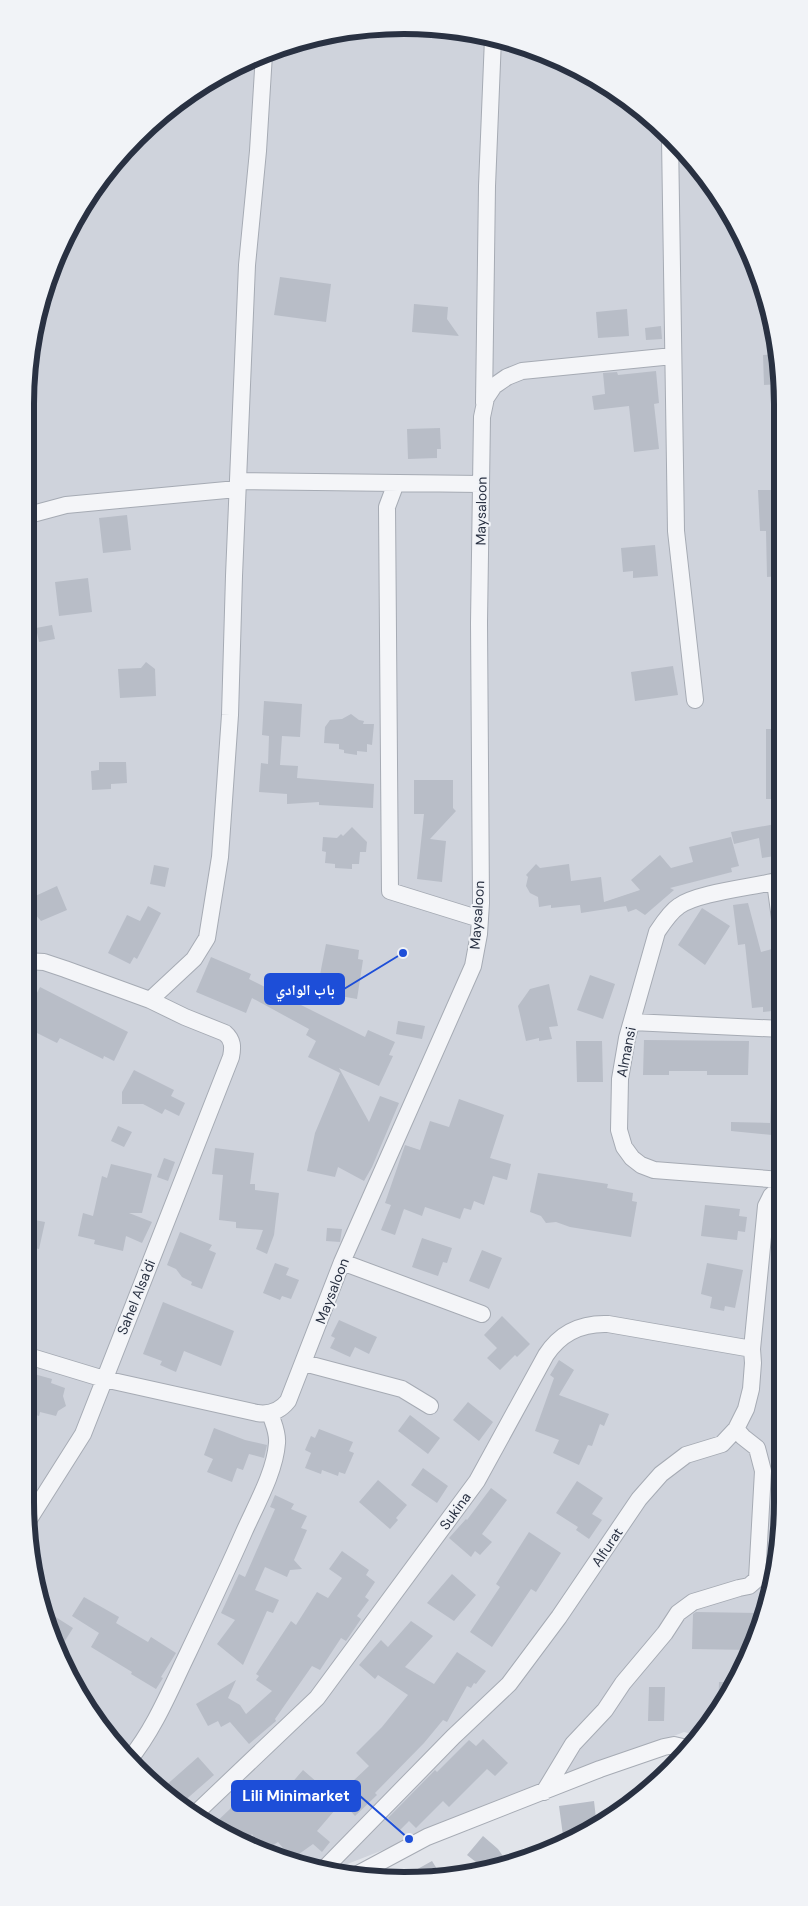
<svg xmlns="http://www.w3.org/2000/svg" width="808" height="1906" font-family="'DM Sans','Noto Naskh Arabic',sans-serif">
<rect width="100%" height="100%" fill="#e1e4ea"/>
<!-- built -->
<path fill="#cfd3dc" d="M379 26 454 28 526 45 615 89 689 154 744 237 780 354 783 1502 763 1624 732 1691 700 1736 684 1732 327 1872 215 1830 119 1752 76 1691 45 1624 25 1502V404L45 282 76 214 119 154 174 103 237 64 306 38Z"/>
<!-- building -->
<path fill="#b8bdc7" d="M280 277 331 284 326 322 274 315Z
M414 304 448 307 447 319 459 336 412 332Z
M627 309 629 336 598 338 596 312Z
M661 326 662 339 646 340 645 328Z
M780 354V384L764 385 763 355Z
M656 371 659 403 654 404 659 449 634 452 629 406 594 410 592 396 605 394 603 373 617 372 618 375Z
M440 428 441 449H437V458L408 459 407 429Z
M758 490H780V576L767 577 766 531H760Z
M127 515 131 550 103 553 99 518Z
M655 545 658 576 633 578V571L623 572 621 548Z
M88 578 92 612 59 616 55 582Z
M52 625 55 639 39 642 36 628Z
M146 662 155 669 156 696 120 698 118 669 141 668Z
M673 666 678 695 635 701 631 672Z
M264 701 302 704 300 737 282 736 280 765 298 766 297 778 374 784 373 808 319 805V802L287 804V794L259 792 261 763 268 764 269 736 262 735Z
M351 714 359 720 364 721 363 724H374L372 745 367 744V752L357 751V755L344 753V750L339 749V744L324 743 325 727 330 720 342 719Z
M766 729H781V799H766Z
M99 762H126L127 783 111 784V789L92 790 91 771 99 770Z
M414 780H453V808L456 811 430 839 446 841 442 882 417 879 424 814H414Z
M781 823V855L762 858 759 838 734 844 731 832Z
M352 827 367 842 366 852H360L359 864H352V869L335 868V864L325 863 326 852 322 851 323 837 337 838 341 834 343 836Z
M731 837 739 866 731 868 732 872 670 888 674 890 645 915 636 909 628 912 626 906 581 913 580 905 551 908V905L539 907 538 897 530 893 526 886 528 877 526 875 536 864 540 868 569 864 571 881 601 877 604 902 640 890 631 880 660 855 671 868 693 862 689 847Z
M154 865 169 868 165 887 150 884Z
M57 886 67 910 41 921 33 912 26 908 31 898Z
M748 903 761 952 772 949 774 961 775 960 781 1010 763 1012V1007L752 1008 745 944 738 945 733 905Z
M148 906 161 913 137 959 134 957 130 964 108 953 127 915 140 921Z
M702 908 730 926 705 965 678 945Z
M326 944 359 950 358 959 363 960 357 999 340 996 341 989 318 985Z
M211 957 251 974 249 979 365 1037 368 1030 395 1042 389 1055 393 1056 379 1086 339 1068 369 1122 380 1096 399 1103 372 1167 364 1181 338 1167 335 1177 307 1171 315 1133 340 1073 308 1057 316 1041 306 1035 309 1029 252 998 246 1013 196 992Z
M590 975 615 984 603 1019 577 1010Z
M549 984 558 1026 549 1027 552 1039 539 1041V1038L526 1041 518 1006 530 989Z
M40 987 128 1032 114 1061 104 1056 103 1059 60 1038 57 1043 25 1027V1016Z
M398 1021 425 1026 422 1039 396 1034Z
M644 1040 749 1041 748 1075H707V1071H669V1075H643Z
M576 1041H602L603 1082H577Z
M134 1070 174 1090 171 1096 185 1103 179 1116 165 1109 162 1114 143 1104H122V1092Z
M771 1098H782V1136L731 1131V1122L770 1123Z
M459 1099 504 1115 490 1158 511 1164 507 1180 493 1176 484 1205 474 1201 471 1210 464 1208 460 1219 425 1207 422 1216 404 1209 395 1235 381 1230 391 1205 385 1203 405 1145 420 1150 430 1121 449 1127Z
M118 1126 132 1132 124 1147 111 1141Z
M215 1148 254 1153 250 1184H255V1190L279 1193 274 1235 267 1254 256 1249 263 1230 236 1228V1222L219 1220 223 1175 212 1174Z
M164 1158 175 1162 168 1181 157 1177Z
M111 1164 152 1174 142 1213H129L152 1222 142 1243 126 1236 123 1251 94 1244 95 1240 78 1236 83 1213 93 1216 102 1176 107 1178Z
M538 1173 608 1184 607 1188 633 1193 632 1201 637 1202 631 1237 570 1227 556 1222 546 1223 541 1216 530 1212Z
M705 1205 740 1209 739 1216 747 1217 745 1232 738 1231 737 1240 701 1236Z
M25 1218 45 1222 39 1249 25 1246Z
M327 1228 342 1229 340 1242 326 1241Z
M180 1232 212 1245 209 1250 216 1253 202 1289 191 1285 192 1282 182 1277 176 1269 167 1265Z
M422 1238 452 1248 447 1263 443 1262 438 1276 412 1267Z
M482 1250 502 1258 489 1289 469 1281Z
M275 1263 289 1268 286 1275 299 1280 291 1299 282 1296 280 1300 263 1293Z
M707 1263 743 1270 735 1308 725 1306 724 1311 710 1308 712 1297 701 1294Z
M163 1302 234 1331 221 1366 184 1351 176 1372 160 1365 162 1361 143 1354Z
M502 1316 530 1344 517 1357 515 1355 500 1370 487 1358 497 1348 484 1335Z
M339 1320 377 1337 369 1354 355 1347 350 1357 330 1348 335 1338 331 1336Z
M559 1360 574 1370 559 1395 609 1414 604 1426 600 1424 592 1446 588 1445 579 1465 553 1453 559 1440 535 1431 554 1378 550 1375Z
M34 1374 52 1379 51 1383 65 1388 63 1396 66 1406 58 1411 56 1416 40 1412 39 1416 25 1411V1388L29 1389Z
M468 1402 493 1422 479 1441 453 1420Z
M410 1415 440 1438 428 1454 398 1431Z
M214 1428 245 1440 267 1445 264 1458 249 1454 243 1470 237 1468 232 1482 207 1472 213 1459 204 1455Z
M319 1429 353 1442 349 1451 354 1453 345 1474 339 1472 338 1476 322 1470 321 1474 305 1468 311 1453 305 1450 311 1436 315 1438Z
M423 1468 448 1486 437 1503 411 1485Z
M378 1480 407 1505 396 1518 398 1520 390 1529 359 1502Z
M577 1481 603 1498 592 1514 602 1520 589 1539 576 1530 578 1527 556 1513Z
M491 1488 507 1500 482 1534 492 1542 480 1555 475 1551 471 1557 449 1538 466 1519 467 1520Z
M275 1495 294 1504 291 1509 307 1516 301 1528 307 1530 294 1560 302 1569 290 1570 287 1577 265 1567 255 1590 279 1600 273 1613 267 1611 243 1665 217 1644 235 1620 221 1613 239 1574 245 1577 275 1509 270 1507Z
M529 1532 561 1553 536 1592 531 1589 492 1647 470 1632 500 1587 496 1584Z
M342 1551 369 1570 366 1575 375 1582 365 1597 369 1600 357 1616 361 1619 346 1641 341 1638 320 1670 312 1666 275 1719 276 1721 249 1744 230 1722 221 1727 218 1721 208 1726 196 1704 236 1680 228 1698 240 1705 246 1714 272 1691 256 1680 259 1676 256 1674 291 1621 296 1625 317 1592 328 1598 342 1578 329 1569Z
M452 1574 476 1595 454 1621 427 1603Z
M84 1597 119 1617 116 1623 148 1642 151 1637 176 1653 161 1677 163 1678 156 1689 131 1674 132 1672 91 1647 99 1633 72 1616Z
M43 1609 73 1628 58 1652 45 1624Z
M696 1612 758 1613V1635L751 1650 692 1649 693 1614Z
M411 1621 433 1636 405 1667 434 1684 457 1652 486 1671 476 1684 474 1683 471 1688 467 1686 447 1722 443 1720 424 1743 375 1793 377 1795 355 1816 337 1796 369 1766 356 1753 382 1727 408 1695 378 1675 375 1679 359 1665 381 1640 388 1647Z
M719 1682H736L732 1691 718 1711Z
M649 1687H665L664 1721H648Z
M483 1739 508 1763 495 1776 487 1769 449 1807 443 1801 416 1828 409 1821 400 1830 388 1818 435 1770 437 1772 469 1740 476 1746Z
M198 1757 214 1775 182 1803 163 1788Z
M303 1770 341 1803 317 1831 330 1842 322 1852 313 1844 292 1859 278 1842 266 1850 261 1848 252 1834 245 1842 215 1830 211 1827 230 1809 254 1781 276 1801Z
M594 1801 597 1827 564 1843 559 1806Z
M483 1836 498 1849 509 1865 486 1870 467 1855Z
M432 1861 442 1877 405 1876Z"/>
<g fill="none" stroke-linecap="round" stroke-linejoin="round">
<defs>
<path id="minor" d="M670 138 676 531 695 700
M484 403 487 186 493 38
M238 481 481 484
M396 483 387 507 390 891 480 919
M25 516 66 505 237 489
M781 880C756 887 699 892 679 906 670 912 663 923 657 932L627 1038 620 1079 619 1130 624 1147 632 1158 641 1165 654 1170 782 1180
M775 882 781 926
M25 961 44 962 65 969 150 1000 185 1017 225 1033C233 1040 233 1047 231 1057L83 1434 28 1521
M150 1000 194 959 207 938 220 857 230 715 234 576 247 265 258 151 264 54
M632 1022 782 1029
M342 1262 482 1314
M25 1355 104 1379 257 1413C270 1415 280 1411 288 1401L342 1262 473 966 479 934 481 903 479 623 482 417 486 398 494 386 507 377 522 371 673 356
M304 1363 402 1389 430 1406
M129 1760C155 1728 170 1690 188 1653 207 1613 226 1573 244 1532 256 1505 275 1472 277 1443 278 1432 273 1423 270 1413
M544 1792 573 1744 605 1710 623 1683 665 1633 678 1613 693 1602 739 1588 749 1586 757 1579 763 1471 757 1448 743 1437 736 1429
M195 1814 317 1698 477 1481 546 1355C561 1332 582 1323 608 1324L752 1349
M322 1871 453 1737 509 1684 559 1617 639 1499 661 1474 686 1455 722 1444 736 1429 746 1409 751 1389 753 1363 752 1349 766 1206 771 1196 782 1186
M356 1875 427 1837 600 1769 664 1747 674 1745 691 1749"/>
</defs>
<!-- minor casing -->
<use href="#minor" stroke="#a6abb4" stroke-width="18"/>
<!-- minor -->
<use href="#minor" stroke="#f4f5f8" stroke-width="16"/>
</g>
<g text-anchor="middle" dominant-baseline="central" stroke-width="4" stroke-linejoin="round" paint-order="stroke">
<!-- street labels -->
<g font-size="14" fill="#293142" stroke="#f1f3f7">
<text transform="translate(481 511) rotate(-89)">Maysaloon</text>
<text transform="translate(477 915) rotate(-86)">Maysaloon</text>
<text transform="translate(626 1052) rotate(-79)">Almansi</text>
<text transform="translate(332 1291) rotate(-69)">Maysaloon</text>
<text transform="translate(136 1297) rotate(-68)">Sahel Alsa'di</text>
<text transform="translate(455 1511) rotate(-54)">Sukina</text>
<text transform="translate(607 1547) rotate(-56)">Alfurat</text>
</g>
</g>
<!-- crop -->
<path d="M0 0H808V1906H0ZM404 34H404A370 370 0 0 1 774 404V1502A370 370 0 0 1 404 1872H404A370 370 0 0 1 34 1502V404A370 370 0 0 1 404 34Z" fill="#f1f3f7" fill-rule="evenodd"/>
<path fill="none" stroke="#293142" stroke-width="6" d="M404 34H404A370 370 0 0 1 774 404V1502A370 370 0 0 1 404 1872H404A370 370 0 0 1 34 1502V404A370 370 0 0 1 404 34Z"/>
<!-- callouts -->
<path fill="none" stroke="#1d4ed8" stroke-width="2" d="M403 953L344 989M409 1839L360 1796"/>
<g fill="#1d4ed8" stroke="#f1f3f7" stroke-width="2">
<circle cx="403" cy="953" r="5"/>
<circle cx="409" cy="1839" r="5"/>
</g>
<g fill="#1d4ed8" stroke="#1d4ed8" stroke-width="2">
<rect x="265" y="974" width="79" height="30" rx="5"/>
<rect x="232" y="1781" width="128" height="30" rx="5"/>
</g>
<g font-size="15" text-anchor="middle" font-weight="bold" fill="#fff">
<text x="305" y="995">باب الوادي</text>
<text x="296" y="1801">Lili Minimarket</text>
</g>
</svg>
